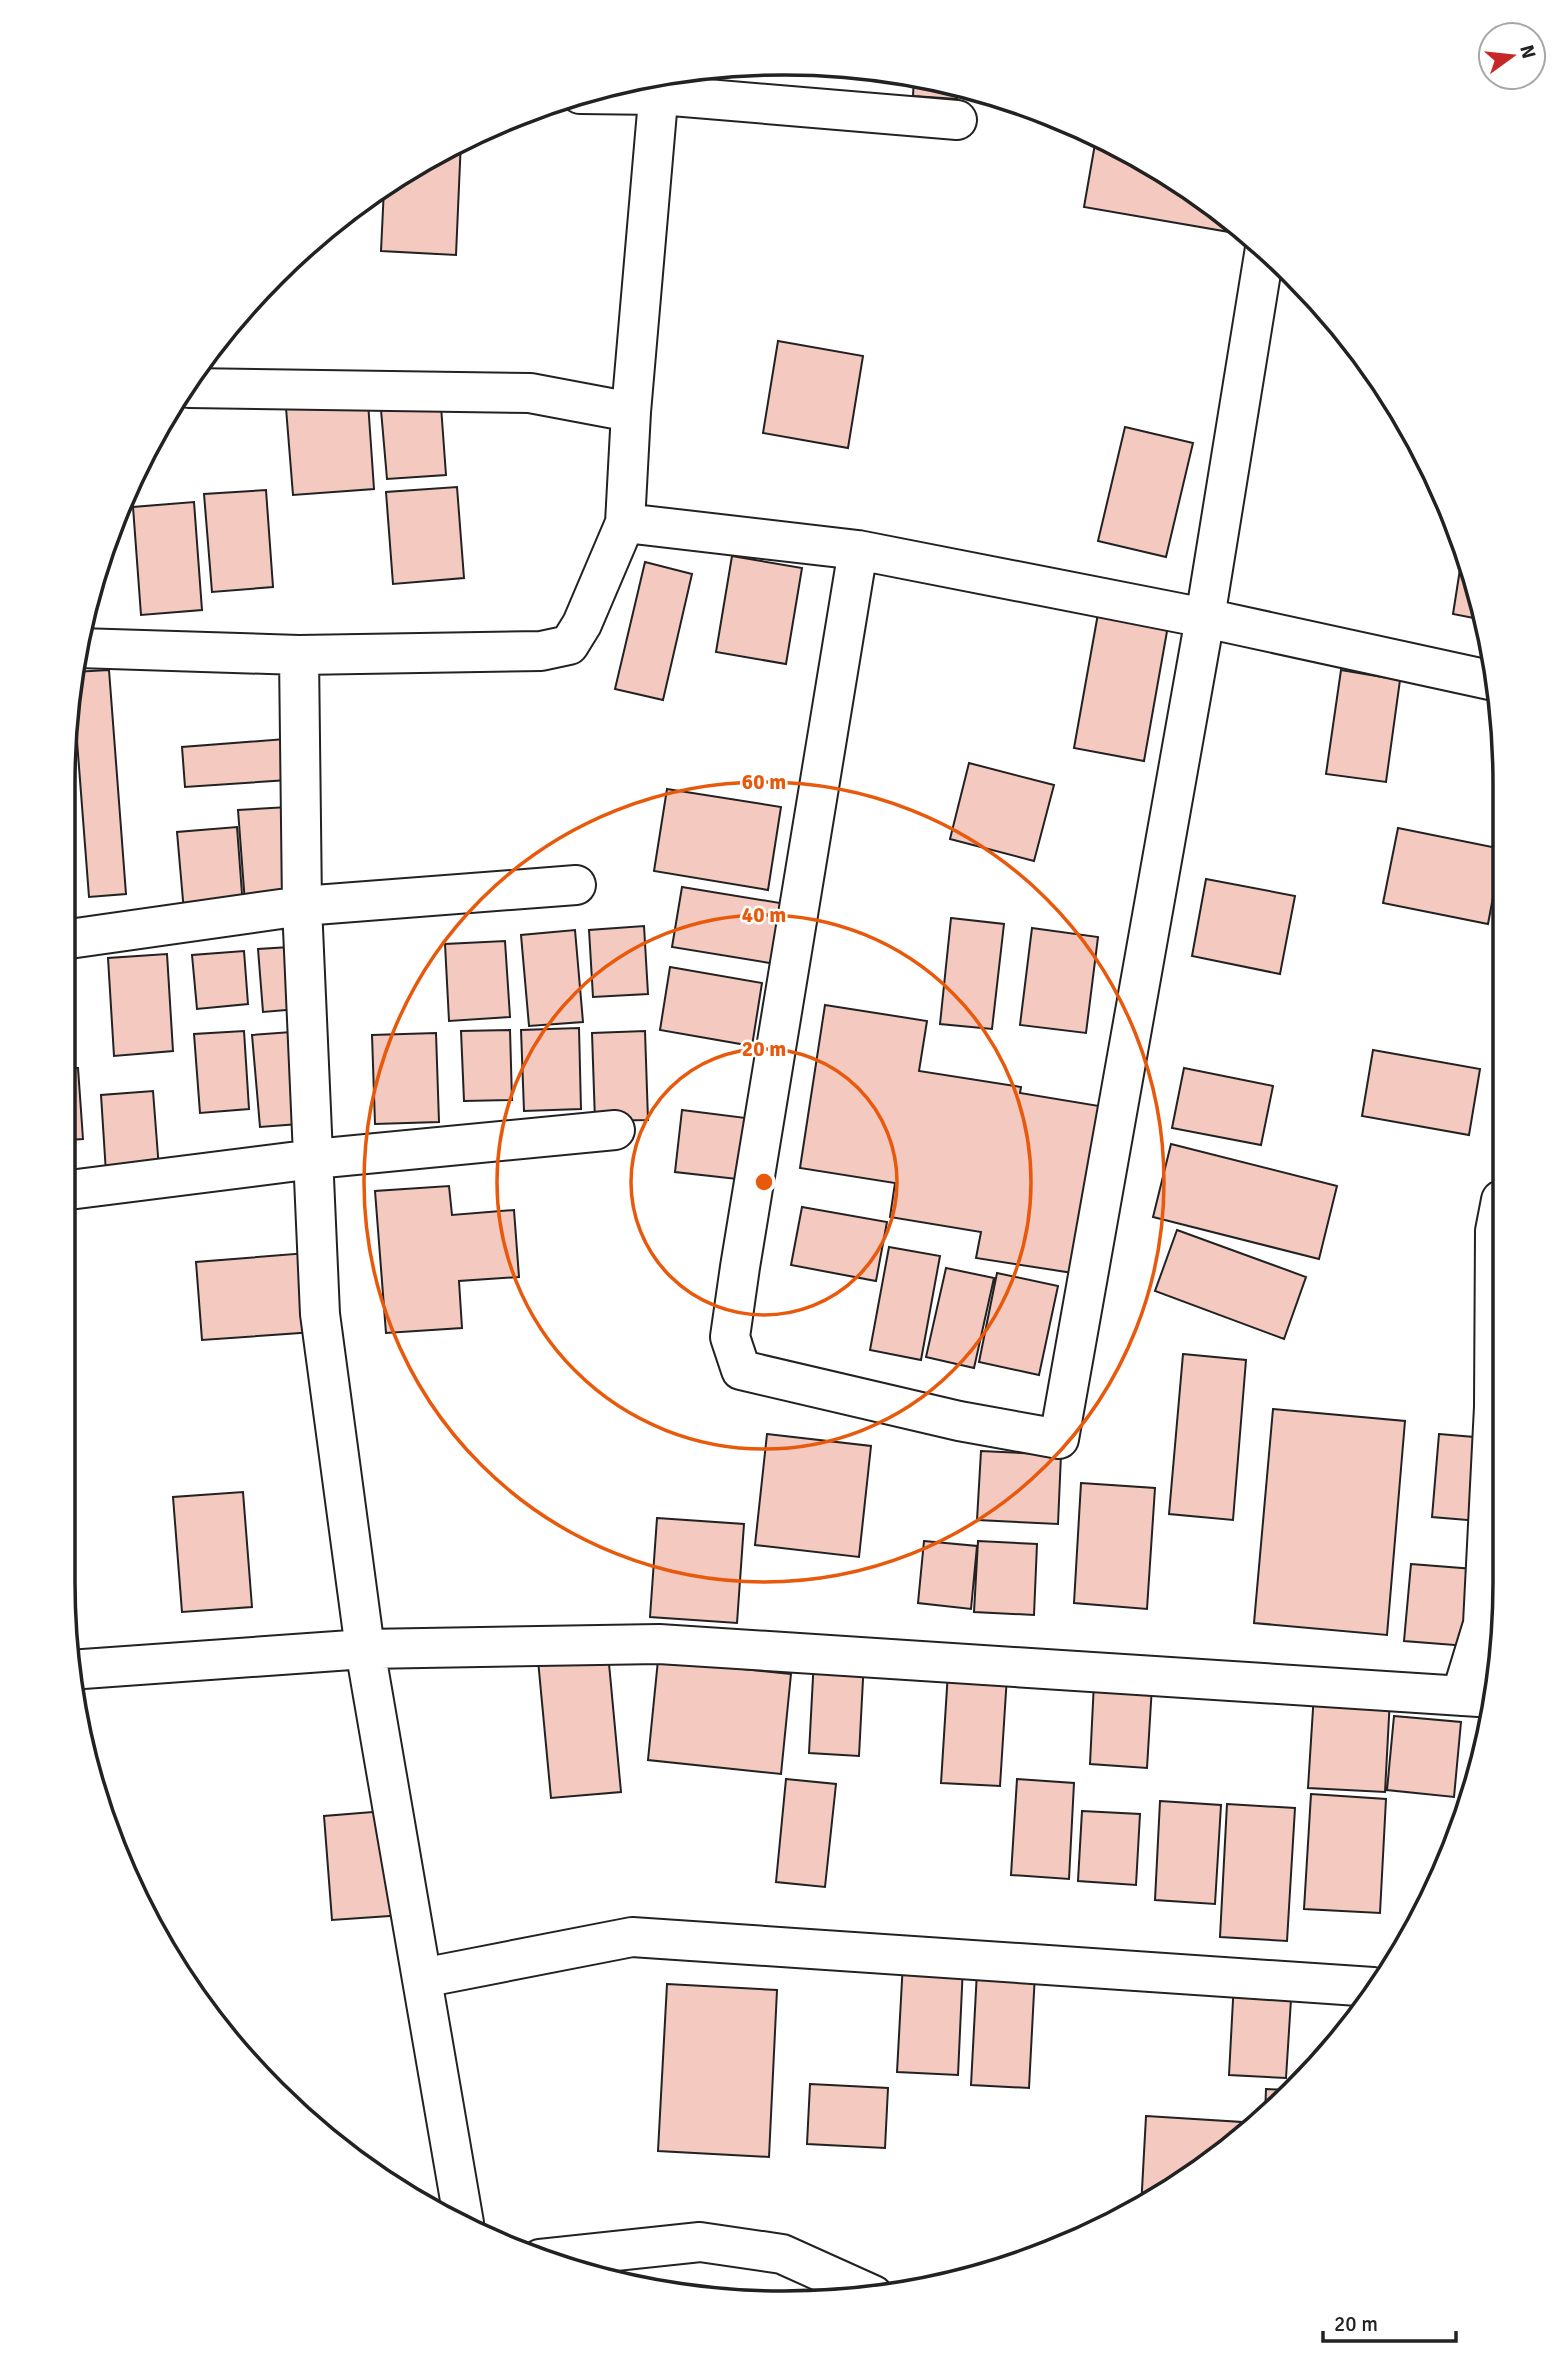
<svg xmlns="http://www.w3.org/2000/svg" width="1568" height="2366" font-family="Signika,sans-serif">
<rect width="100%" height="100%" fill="#fff"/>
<!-- building -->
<path fill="#f3c9c0" stroke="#222" stroke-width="2" d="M914 77 957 88V99L913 96Z
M1096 138 1145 160 1237 226 1235 233 1084 207Z
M461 140 456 255 381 251 384 188Z
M778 341 863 356 848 448 763 433Z
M368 402 374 489 293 495 286 408Z
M441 406 446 475 387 479 381 410Z
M1125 427 1193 443 1166 557 1098 541Z
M457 487 464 578 393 584 386 492Z
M266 490 273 587 212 592 204 494Z
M194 502 202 610 141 615 133 507Z
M1463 550 1481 598 1484 620 1453 614Z
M732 556 802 568 786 664 716 652Z
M645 562 692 574 663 700 615 689Z
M1099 608 1169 620 1144 761 1074 748Z
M109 670 126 894 89 897 72 676 73 672Z
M1341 670 1400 680 1386 782 1326 774Z
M285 739 288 780 185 787 182 747Z
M969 763 1054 785 1034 861 950 839Z
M667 789 781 807 768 890 654 871Z
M288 807 295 899 245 903 238 810Z
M237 827 243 907 184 912 177 832Z
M1398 828 1502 849 1488 924 1383 903Z
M1206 879 1295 896 1280 974 1192 956Z
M682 887 786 904 776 964 672 947Z
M951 918 1004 924 992 1029 940 1024Z
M644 926 648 994 593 997 589 930Z
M1032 928 1098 937 1086 1033 1020 1025Z
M575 930 583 1022 529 1026 521 935Z
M505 941 510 1017 449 1021 445 944Z
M306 946 310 1008 263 1012 258 949Z
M244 951 248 1004 197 1009 192 955Z
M167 954 173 1051 114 1056 108 958Z
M670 967 762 983 752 1046 660 1030Z
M825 1005 927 1021 919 1071 1021 1087 1020 1093 1099 1106 1073 1273 976 1258 981 1232 890 1217 895 1183 800 1168Z
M579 1028 581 1109 524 1111 521 1030Z
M510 1030 512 1100 464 1101 461 1031Z
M244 1031 249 1109 200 1113 194 1034Z
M305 1031 312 1123 260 1127 252 1035Z
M645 1031 648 1120 595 1121 592 1033Z
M436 1033 439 1122 375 1124 372 1035Z
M1373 1050 1480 1069 1469 1135 1362 1116Z
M69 1068H78L83 1139 69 1140Z
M1184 1068 1273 1086 1261 1145 1172 1128Z
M153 1091 159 1169 106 1173 101 1095Z
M682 1110 754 1119 746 1180 675 1172Z
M1171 1144 1337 1186 1319 1259 1153 1217Z
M449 1186 452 1215 514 1210 519 1277 459 1281 462 1328 386 1333 375 1191Z
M802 1207 887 1222 876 1281 791 1265Z
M1177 1230 1306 1277 1284 1339 1155 1291Z
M889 1247 940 1256 921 1360 870 1350Z
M307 1253 314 1332 202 1340 196 1262Z
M946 1268 994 1278 974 1368 926 1357Z
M997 1273 1058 1286 1039 1375 979 1362Z
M1183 1354 1246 1360 1233 1520 1169 1514Z
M1273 1409 1405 1421 1387 1635 1254 1623Z
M767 1434 871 1446 859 1557 755 1545Z
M1439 1434 1486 1438 1479 1521 1432 1517Z
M981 1451 1061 1455 1058 1524 977 1520Z
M1081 1483 1155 1488 1147 1609 1074 1603Z
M243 1492 252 1607 182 1612 173 1497Z
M657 1518 744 1524 737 1623 650 1617Z
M924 1541 977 1546 971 1609 918 1603Z
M978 1541 1037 1544 1034 1615 974 1612Z
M1411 1564 1474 1569 1467 1646 1404 1641Z
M608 1653 621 1792 551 1798 538 1660Z
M814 1658 864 1660 859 1756 809 1753Z
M658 1660 791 1674 781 1774 648 1760Z
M948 1672 1007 1676 1000 1786 941 1783Z
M1094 1682 1152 1686 1147 1768 1090 1764Z
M1314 1693 1390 1698 1385 1792 1308 1788Z
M78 1696 81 1725 74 1697Z
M1394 1716 1461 1722 1454 1797 1387 1790Z
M786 1779 836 1784 825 1887 776 1882Z
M1017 1779 1074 1783 1069 1879 1011 1875Z
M1311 1794 1386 1799 1380 1913 1304 1909Z
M1160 1801 1221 1805 1215 1904 1155 1900Z
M1227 1804 1295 1808 1287 1941 1220 1937Z
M397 1810 404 1915 332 1920 324 1816Z
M1082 1811 1140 1814 1136 1885 1078 1881Z
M903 1962 963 1966 958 2075 897 2072Z
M977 1971 1035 1973 1029 2088 971 2085Z
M1234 1981 1292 1984 1286 2078 1229 2075Z
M667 1984 777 1990 769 2157 658 2151Z
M810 2084 888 2088 885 2148 807 2144Z
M1266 2089 1291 2090 1265 2115Z
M1146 2116 1242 2122 1241 2137 1223 2154 1141 2208Z"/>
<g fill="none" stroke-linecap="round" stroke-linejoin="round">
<defs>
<path id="minor" d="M580 94 660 95 957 120
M189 388 530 393 631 412 625 523 858 550 1205 618 1494 681
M631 412 660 77
M858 550 740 1267 730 1337 741 1370 959 1421 1059 1439 1205 618 1265 248
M79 648 299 655 541 651 569 645 582 624 625 523
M299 655 302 906 320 1314 365 1649 464 2223
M69 939 302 906 576 885
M69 1190 314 1159 615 1130
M69 1670 365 1649 659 1644 1494 1698
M1461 1696 1483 1624 1494 1407 1495 1231 1501 1200
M422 1978 632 1937 1373 1987
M540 2259 700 2242 782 2254 873 2295"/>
</defs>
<!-- minor casing -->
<use href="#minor" stroke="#222" stroke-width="42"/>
<!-- minor -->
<use href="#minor" stroke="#fff" stroke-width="38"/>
</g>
<!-- distance rings -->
<g fill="none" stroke="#e8590c" stroke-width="3.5">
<circle cx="764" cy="1182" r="133"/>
<circle cx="764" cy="1182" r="267"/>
<circle cx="764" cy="1182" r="400"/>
</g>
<!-- crop -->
<path d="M0 0H1568V2366H0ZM784 75H784A709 709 0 0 1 1493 784V1582A709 709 0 0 1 784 2291H784A709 709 0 0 1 75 1582V784A709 709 0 0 1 784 75Z" fill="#fff" fill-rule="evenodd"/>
<path fill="none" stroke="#222" stroke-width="3.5" d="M784 75H784A709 709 0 0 1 1493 784V1582A709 709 0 0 1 784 2291H784A709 709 0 0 1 75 1582V784A709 709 0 0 1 784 75Z"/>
<circle cx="764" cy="1182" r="10" fill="#e8590c" stroke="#fff" stroke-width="3.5"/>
<g font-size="21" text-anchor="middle" font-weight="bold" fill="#e8590c" stroke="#fff" stroke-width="5" stroke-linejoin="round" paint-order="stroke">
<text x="764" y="789">60 m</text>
<text x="764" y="922">40 m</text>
<text x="764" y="1056">20 m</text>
</g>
<!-- north arrow -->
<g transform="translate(1512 56) rotate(75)"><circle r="33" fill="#ffffff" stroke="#a7a7a7" stroke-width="2"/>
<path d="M0-5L12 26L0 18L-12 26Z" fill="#c62828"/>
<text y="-10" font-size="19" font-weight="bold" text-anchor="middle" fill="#222222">N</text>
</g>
<!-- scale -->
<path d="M1323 2331v10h133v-10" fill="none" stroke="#222222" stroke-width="3.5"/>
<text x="1334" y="2331" font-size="21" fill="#222222" stroke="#ffffff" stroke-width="5" paint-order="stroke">20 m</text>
</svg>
